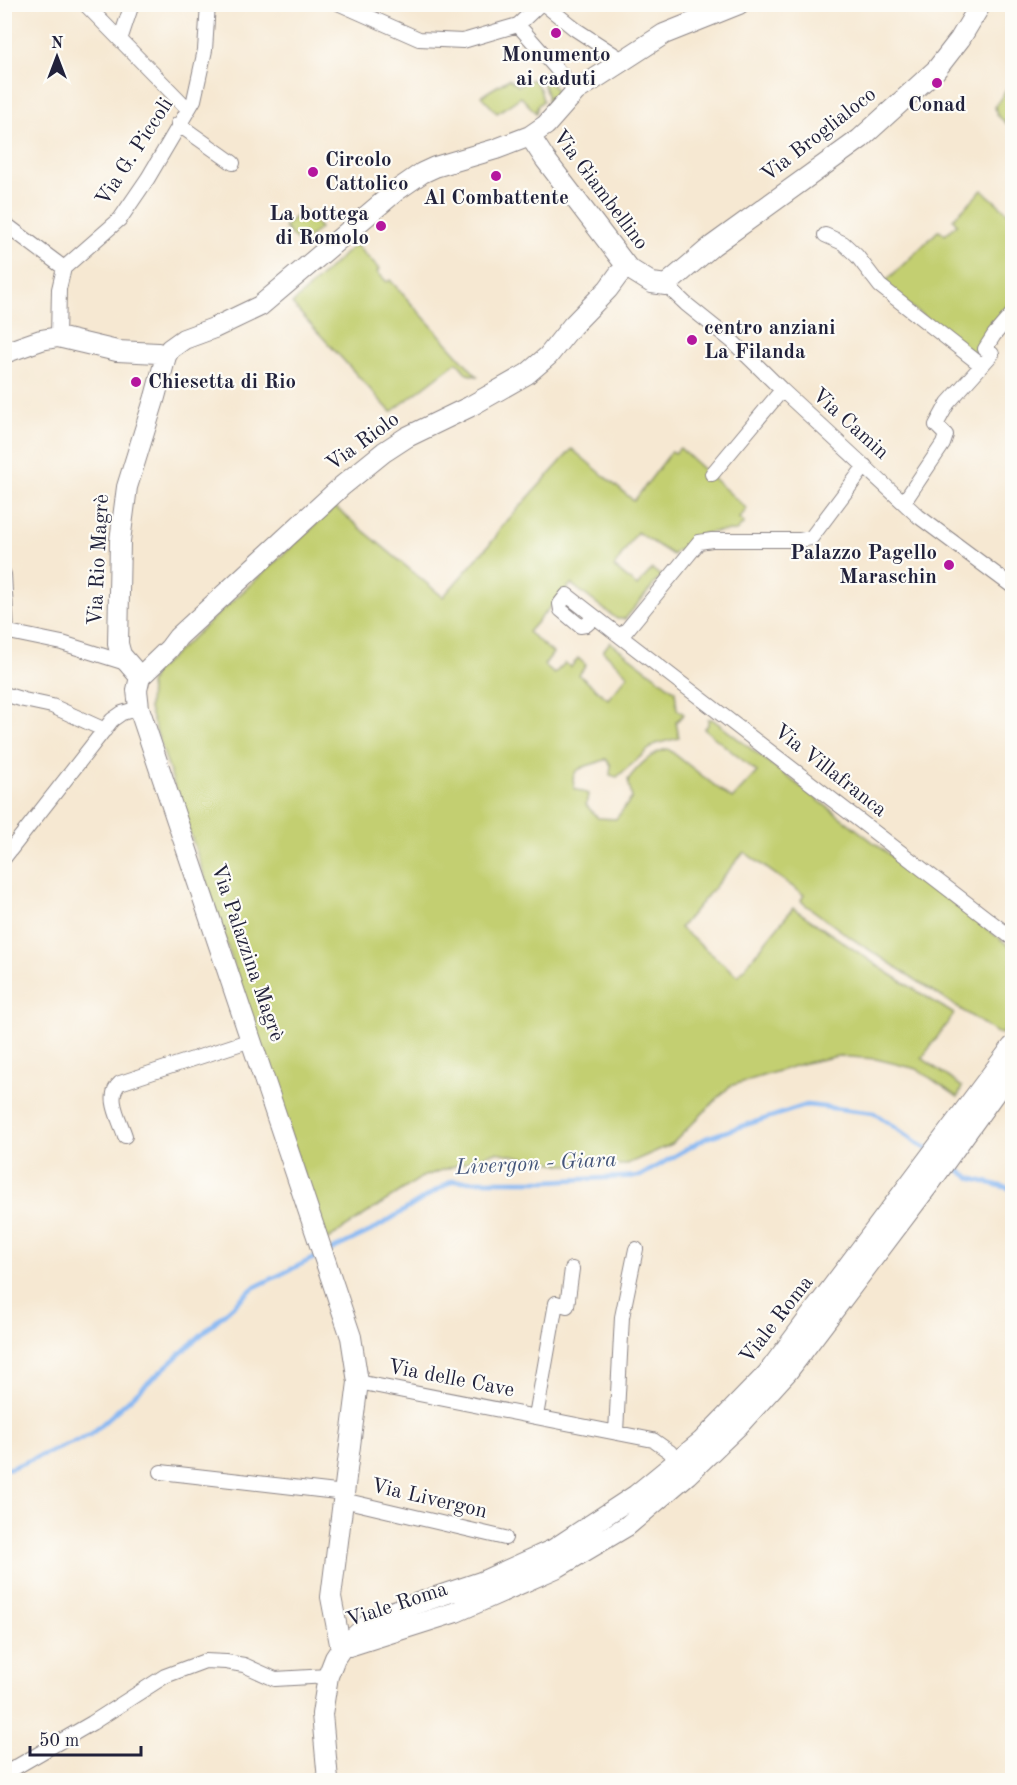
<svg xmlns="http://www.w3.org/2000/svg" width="1017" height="1785" font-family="'Old Standard TT',serif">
<rect width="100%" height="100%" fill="#fdfcf7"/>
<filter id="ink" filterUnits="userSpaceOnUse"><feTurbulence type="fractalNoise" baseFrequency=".0167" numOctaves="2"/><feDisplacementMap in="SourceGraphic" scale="12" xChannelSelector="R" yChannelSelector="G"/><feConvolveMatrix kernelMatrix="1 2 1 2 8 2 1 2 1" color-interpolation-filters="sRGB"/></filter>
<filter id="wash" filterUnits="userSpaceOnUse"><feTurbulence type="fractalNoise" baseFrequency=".008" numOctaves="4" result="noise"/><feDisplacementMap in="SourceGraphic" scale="24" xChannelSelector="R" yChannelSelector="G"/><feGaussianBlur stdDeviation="1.35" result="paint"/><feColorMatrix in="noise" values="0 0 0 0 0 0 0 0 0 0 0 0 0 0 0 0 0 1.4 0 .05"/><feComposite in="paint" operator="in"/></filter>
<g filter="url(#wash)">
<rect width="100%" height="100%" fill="#f6e8d2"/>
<!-- green -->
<path fill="#c3cf71" stroke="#727856" stroke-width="1.5" d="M544 73 561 97 545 122C546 113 549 104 547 95 545 88 542 83 542 75Z
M509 79 518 86 533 79 540 89 543 101 538 105 536 113 521 97 497 113 481 96Z
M1011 83 1012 84V128L997 115 995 107Z
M982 190 1012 216V311L985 350 977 357 882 285 939 230 945 235 957 224 953 219Z
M303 210 320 228 301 245 284 227Z
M355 244 379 269 377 272 387 282 390 280 477 376 467 374 457 362 391 412 292 304Z
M680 448 747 509 739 518 744 523 736 531C710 532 700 529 682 551L677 550 673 555 637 532 614 567 637 586 652 569 661 576 625 619H617L571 584 528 632 553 653 544 665 554 674 565 663 571 667 578 658 586 665 579 675 608 699 628 675 603 651 610 642 675 691 677 709 684 714 676 722 679 738 655 744 617 777 610 775 611 765 606 759C592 767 566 764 575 789L588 794 586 805 598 818 616 819 632 798 628 780C637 767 653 751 668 749L732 799 757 772 704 729 708 725V719H712L1012 948V1019L1002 1034 997 1033 851 938 803 903 801 900 804 895 744 852 680 928 738 976 793 908 890 974 954 1014 922 1058 962 1087 958 1097 917 1069 876 1059 838 1056 801 1064 730 1086 672 1144 625 1165H563L496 1152 422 1177 325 1241 149 709 150 684 154 673 335 507 443 597 495 538 499 530 572 449 634 501 672 451 675 453Z"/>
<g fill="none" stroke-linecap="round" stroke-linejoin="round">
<!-- stream -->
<path stroke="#86b7f2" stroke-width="4.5" d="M950 1164 970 1178 1012 1189
M329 1251 371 1231 452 1181H548L640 1176 706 1138 807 1105 874 1113 928 1150
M4 1469 11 1468 90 1435 253 1288 318 1256"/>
</g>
</g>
<g filter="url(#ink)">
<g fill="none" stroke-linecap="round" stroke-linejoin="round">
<defs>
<path id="street" d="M85 4 188 109
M340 4 419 39 463 41 518 25 540 4
M544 4 575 29 624 61
M518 25 576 91
M120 40 132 4
M178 124 233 163
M4 223 64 268
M825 235 843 243 857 256 880 286 981 365
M666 285 686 304 732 341 782 390 918 516 1012 586
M58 337 59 289 64 268 120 219 148 178 194 100 205 50 208 4
M712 474 782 390
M904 502 943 444 946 435 936 425 948 403 992 354 985 349 994 335 1012 314
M4 574 7 632
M595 617 586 625 580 626 561 610 560 604 567 595 621 637 1012 938
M4 631 62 643 126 663
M621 637 699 542 712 540H800L811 538 865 466
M4 694 24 700 52 706 105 730
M4 858 112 720 122 713 139 708
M125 1136C120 1120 105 1096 120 1083L251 1040
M358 1382 653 1440 670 1452 676 1463
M536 1416 556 1303 567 1306 572 1269
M616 1432 622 1317 636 1249
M161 1472 345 1493
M343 1500 505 1538
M4 1774 92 1723 165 1676 205 1661 226 1662 244 1665 275 1679 328 1676"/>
<path id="secondary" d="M530 136 545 159 628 268 652 283 666 285 712 246 860 139 936 70 960 39 981 4
M4 353 41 340 58 337 117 351 158 353 166 356
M140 677 121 655 118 644 120 541 127 487 155 397 166 356 170 349 184 339 214 328 260 306 396 191 422 173 435 167 496 149 530 136 546 125 576 91 664 34 739 4
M349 1646 456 1612 558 1567 627 1526 687 1475 738 1426 788 1371 933 1179 1005 1079
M341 1649 331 1597 358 1382 351 1337 139 708 137 690 140 677 169 649 178 637 342 486 384 452 407 437 469 407 527 374 548 356 572 326 608 289 619 274 628 268
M328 1780 322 1714 328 1676 335 1658 341 1649 376 1617 481 1582 554 1549 636 1495 702 1441 767 1374 1012 1047"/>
</defs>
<!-- street casing -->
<use href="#street" stroke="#8c8586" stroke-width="16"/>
<!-- secondary casing -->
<use href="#secondary" stroke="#8c8586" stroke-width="22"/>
<!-- street -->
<use href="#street" stroke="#fff" stroke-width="14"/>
<!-- secondary -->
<use href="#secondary" stroke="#fff" stroke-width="20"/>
</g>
</g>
<!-- markers -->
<g fill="#b5179e" stroke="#fdfcf7" stroke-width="2">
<circle cx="556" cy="33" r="6"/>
<circle cx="937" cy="83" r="6"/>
<circle cx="313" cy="172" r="6"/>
<circle cx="496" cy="176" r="6"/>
<circle cx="381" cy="226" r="6"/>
<circle cx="692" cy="340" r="6"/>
<circle cx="136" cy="382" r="6"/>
<circle cx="949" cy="565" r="6"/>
</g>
<g text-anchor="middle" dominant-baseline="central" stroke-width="4.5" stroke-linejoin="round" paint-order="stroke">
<!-- poi labels -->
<g font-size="21" font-weight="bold" fill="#22223b" stroke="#fdfcf7">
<text x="556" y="55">Monumento<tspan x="556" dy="24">ai caduti</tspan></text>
<text x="937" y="105">Conad</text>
<text x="325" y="160" text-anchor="start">Circolo<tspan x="325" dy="24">Cattolico</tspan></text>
<text x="496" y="198">Al Combattente</text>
<text x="369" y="214" text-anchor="end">La bottega<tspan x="369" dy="24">di Romolo</tspan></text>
<text x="704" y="328" text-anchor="start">centro anziani<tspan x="704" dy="24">La Filanda</tspan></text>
<text x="148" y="382" text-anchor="start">Chiesetta di Rio</text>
<text x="937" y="553" text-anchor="end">Palazzo Pagello<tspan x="937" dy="24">Maraschin</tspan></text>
</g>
<!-- street labels -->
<g font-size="21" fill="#22223b" stroke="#fdfcf7">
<text transform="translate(819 135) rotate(-38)">Via Broglialoco</text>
<text transform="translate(135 152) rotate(-57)">Via G. Piccoli</text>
<text transform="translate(600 190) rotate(53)">Via Giambellino</text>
<text transform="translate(850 424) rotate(42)">Via Camin</text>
<text transform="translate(363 442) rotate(-36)">Via Riolo</text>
<text transform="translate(99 560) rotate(-87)">Via Rio Magrè</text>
<text transform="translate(830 771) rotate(38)">Via Villafranca</text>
<text transform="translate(247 953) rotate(71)">Via Palazzina Magrè</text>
<text transform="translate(777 1320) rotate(-52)">Viale Roma</text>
<text transform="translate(451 1379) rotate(11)">Via delle Cave</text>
<text transform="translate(429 1499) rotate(13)">Via Livergon</text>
<text transform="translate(397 1605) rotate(-18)">Viale Roma</text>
</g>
<!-- water labels -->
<g font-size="22" font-style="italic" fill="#45567b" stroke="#fdfcf7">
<text transform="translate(536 1164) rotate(-3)">Livergon - Giara</text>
</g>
</g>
<!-- margin -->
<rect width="1017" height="1785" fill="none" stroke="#fdfcf7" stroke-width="24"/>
<!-- north arrow -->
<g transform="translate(57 57)" stroke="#fdfcf7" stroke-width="4.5" paint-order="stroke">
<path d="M0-4.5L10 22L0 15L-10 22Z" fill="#22223b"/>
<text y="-9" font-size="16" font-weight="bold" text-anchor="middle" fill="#22223b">N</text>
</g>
<!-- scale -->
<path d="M30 1746v9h111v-9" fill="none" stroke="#22223b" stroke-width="3"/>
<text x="39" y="1746" font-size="18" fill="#22223b" stroke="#fdfcf7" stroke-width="4.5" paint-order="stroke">50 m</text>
</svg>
